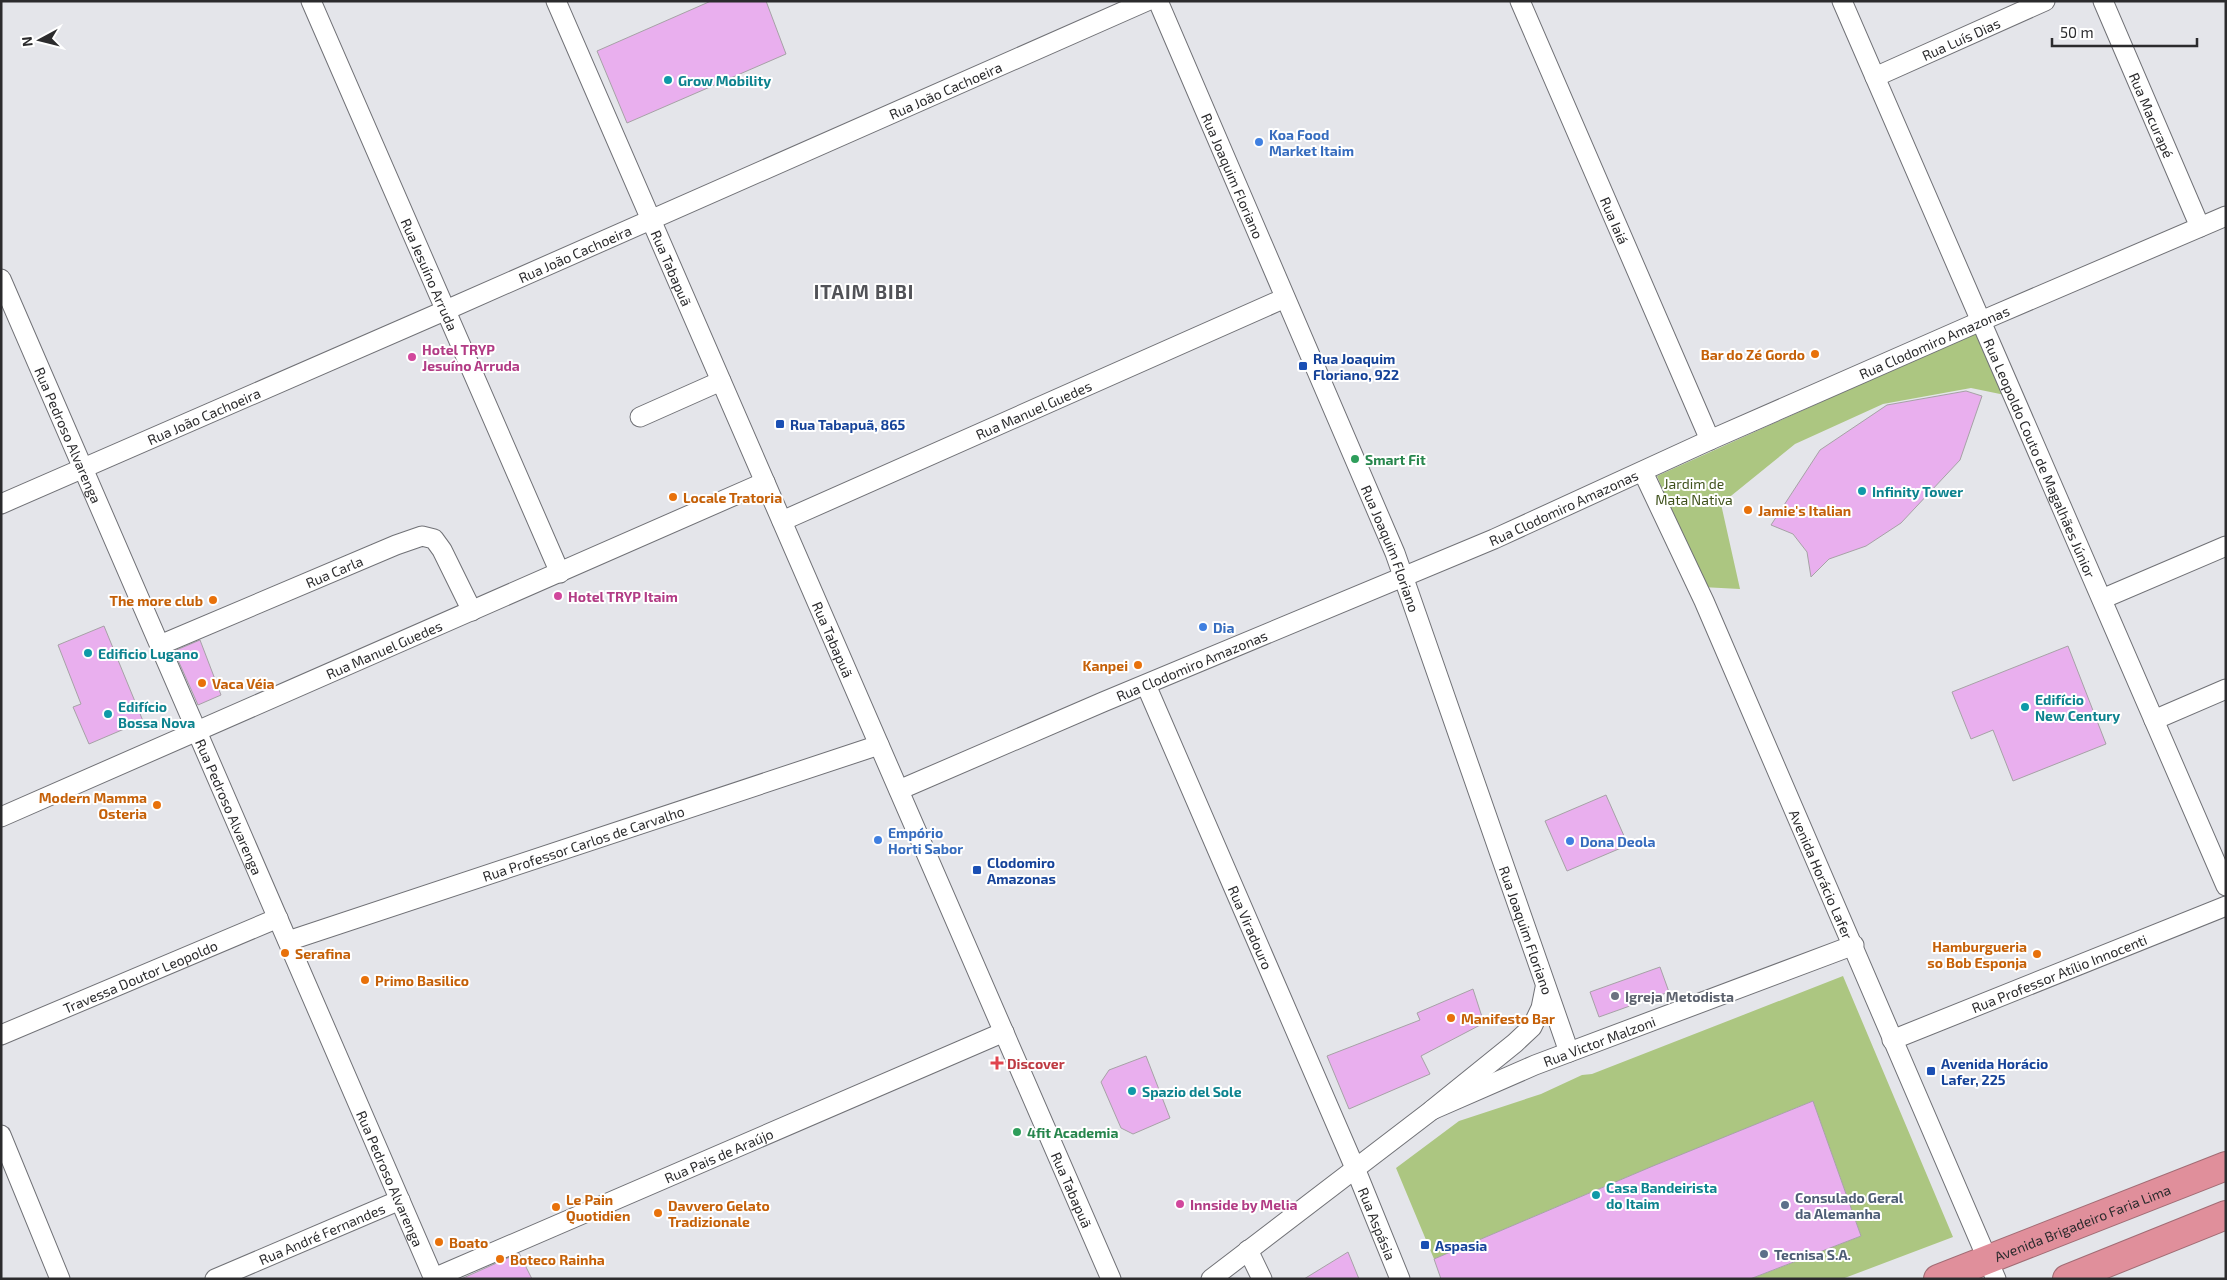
<svg xmlns="http://www.w3.org/2000/svg" width="2227" height="1280" font-family="'Exo 2',sans-serif">
<rect width="100%" height="100%" fill="#e4e5ea"/>
<!-- green -->
<path fill="#acc681" d="M1976 332 2005 395 1971 388 1883 404 1795 444 1721 504 1740 589 1702 587 1657 476Z
M1843 976 1953 1237 1842 1279H1750L1861 1236 1813 1101 1627 1177 1434 1259 1396 1168 1459 1121 1541 1094 1582 1075 1592 1074Z"/>
<!-- building -->
<path fill="#e9afee" stroke="#a6a2a6" d="M711 1H766L786 54 627 123 597 51Z
M1966 391 1982 396 1960 460 1901 523 1866 546 1829 559 1811 577 1807 552 1793 534 1771 525 1820 450 1887 405Z
M104 626 143 721 89 744 73 707 81 704 58 645Z
M200 640 221 695 198 705 174 651Z
M2068 646 2106 744 2013 781 1993 730 1971 739 1952 692Z
M1606 795 1628 845 1567 871 1545 821Z
M1660 967 1669 992 1599 1017 1590 992Z
M1473 989 1484 1023 1421 1056 1430 1074 1349 1109 1327 1056 1420 1020 1417 1013Z
M1146 1056 1170 1118 1133 1134 1121 1128 1101 1082 1109 1070Z
M1813 1101 1861 1236 1750 1279H1441L1434 1259 1653 1166Z
M1348 1252 1359 1279H1304Z
M519 1253 532 1279H461Z"/>
<g fill="none" stroke-linecap="round" stroke-linejoin="round">
<defs>
<g id="minor">
<path id="s1" d="M311 1 560 573"/>
<path id="s2" d="M556 1 1111 1279"/>
<path id="s3" d="M1158 1 1395 553 1569 1052"/>
<path id="s4" d="M1520 1 1710 440"/>
<path id="s5" d="M1842 1 2226 886"/>
<path id="s6" d="M2103 1 2200 227"/>
<path id="s7" d="M1875 77 2045 1"/>
<path id="s8" d="M1 279 434 1279"/>
<path d="M640 417 721 381"/>
<path id="s9" d="M1643 472 1704 601 1996 1279"/>
<path id="s10" d="M1 504 444 311 1147 1"/>
<path id="s11" d="M782 521 1285 298"/>
<path d="M2102 599 2226 546"/>
<path id="s12" d="M160 645 396 545 422 536 434 539 442 550 472 611"/>
<path id="s13" d="M1146 685 1355 1168 1400 1279"/>
<path d="M2154 720 2226 689"/>
<path id="s14" d="M899 790 1103 702 1494 539 1710 440 1981 321 2226 216"/>
<path id="s15" d="M1 817 765 482"/>
<path id="s16" d="M288 941 879 745"/>
<path id="s17" d="M1 1035 278 918"/>
<path id="s18" d="M1892 1040 2226 906"/>
<path id="s19" d="M1432 1110 1535 1065 1854 945"/>
<path d="M1 1135 60 1279"/>
<path d="M1248 1250 1262 1279"/>
<path id="s20" d="M434 1278 1004 1032"/>
<path id="s21" d="M215 1279 400 1200"/>
<path d="M1211 1279 1432 1110 1515 1043 1532 1027 1541 1008 1545 988"/>
</g>
<g id="highway">
<path id="s22" d="M1938 1279 2226 1166"/>
<path d="M2067 1279 2226 1215"/>
</g>
</defs>
<!-- minor casing -->
<use href="#minor" stroke="#707176" stroke-width="21"/>
<!-- highway casing -->
<use href="#highway" stroke="#a16c74" stroke-width="30"/>
<!-- minor -->
<use href="#minor" stroke="#fff" stroke-width="19"/>
<!-- highway -->
<use href="#highway" stroke="#e08f9b" stroke-width="28"/>
</g>
<!-- markers -->
<g fill="#0f9aa8" stroke="#fff" stroke-width="2">
<circle cx="668" cy="80" r="5"/>
<circle cx="1862" cy="491" r="5"/>
<circle cx="88" cy="653" r="5"/>
<circle cx="2025" cy="707" r="5"/>
<circle cx="108" cy="714" r="5"/>
<circle cx="1132" cy="1091" r="5"/>
<circle cx="1596" cy="1195" r="5"/>
</g>
<g fill="#3f7fe0" stroke="#fff" stroke-width="2">
<circle cx="1259" cy="142" r="5"/>
<circle cx="1203" cy="627" r="5"/>
<circle cx="878" cy="840" r="5"/>
<circle cx="1570" cy="841" r="5"/>
</g>
<g fill="#e8710a" stroke="#fff" stroke-width="2">
<circle cx="1815" cy="354" r="5"/>
<circle cx="673" cy="497" r="5"/>
<circle cx="1748" cy="510" r="5"/>
<circle cx="213" cy="600" r="5"/>
<circle cx="1138" cy="665" r="5"/>
<circle cx="202" cy="683" r="5"/>
<circle cx="157" cy="805" r="5"/>
<circle cx="285" cy="953" r="5"/>
<circle cx="2037" cy="954" r="5"/>
<circle cx="365" cy="980" r="5"/>
<circle cx="1451" cy="1018" r="5"/>
<circle cx="556" cy="1207" r="5"/>
<circle cx="658" cy="1213" r="5"/>
<circle cx="439" cy="1242" r="5"/>
<circle cx="500" cy="1259" r="5"/>
</g>
<g fill="#d1479c" stroke="#fff" stroke-width="2">
<circle cx="412" cy="357" r="5"/>
<circle cx="558" cy="596" r="5"/>
<circle cx="1180" cy="1204" r="5"/>
</g>
<g fill="#1a4fb4" stroke="#fff" stroke-width="2">
<rect x="1298" y="361" width="10" height="10" rx="2.5"/>
<rect x="775" y="419" width="10" height="10" rx="2.5"/>
<rect x="972" y="865" width="10" height="10" rx="2.5"/>
<rect x="1926" y="1066" width="10" height="10" rx="2.5"/>
<rect x="1420" y="1240" width="10" height="10" rx="2.5"/>
</g>
<g fill="#2e9e5b" stroke="#fff" stroke-width="2">
<circle cx="1355" cy="459" r="5"/>
<circle cx="1017" cy="1132" r="5"/>
</g>
<circle fill="#6b7280" stroke="#fff" stroke-width="2" cx="1615" cy="996" r="5"/>
<path fill="#e0444e" stroke="#fff" stroke-width="2" d="M994.5 1055.5h5v5h5v5h-5v5h-5v-5h-5v-5h5z"/>
<g fill="#5c6f8a" stroke="#fff" stroke-width="2">
<circle cx="1785" cy="1205" r="5"/>
<circle cx="1764" cy="1254" r="5"/>
</g>
<g text-anchor="middle" dominant-baseline="central" stroke-width="4" stroke-linejoin="round" paint-order="stroke">
<!-- street labels -->
<g font-size="14" fill="#2b2b2d" stroke="#fff">
<text stroke="none"><textPath href="#s7" startOffset="94">Rua Luís Dias</textPath></text>
<text stroke="none"><textPath href="#s10" startOffset="1031">Rua João Cachoeira</textPath></text>
<text stroke="none"><textPath href="#s6" startOffset="124">Rua Macurapé</textPath></text>
<text stroke="none"><textPath href="#s3" startOffset="190">Rua Joaquim Floriano</textPath></text>
<text stroke="none"><textPath href="#s4" startOffset="239">Rua Iaiá</textPath></text>
<text stroke="none"><textPath href="#s10" startOffset="626">Rua João Cachoeira</textPath></text>
<text stroke="none"><textPath href="#s2" startOffset="291">Rua Tabapuã</textPath></text>
<text stroke="none"><textPath href="#s1" startOffset="298">Rua Jesuíno Arruda</textPath></text>
<text stroke="none"><textPath href="#s14" startOffset="1128">Rua Clodomiro Amazonas</textPath></text>
<text stroke="none"><textPath href="#s11" startOffset="275">Rua Manuel Guedes</textPath></text>
<text stroke="none"><textPath href="#s10" startOffset="221">Rua João Cachoeira</textPath></text>
<text stroke="none"><textPath href="#s8" startOffset="170">Rua Pedroso Alvarenga</textPath></text>
<text stroke="none"><textPath href="#s5" startOffset="498">Rua Leopoldo Couto de Magalhães Júnior</textPath></text>
<text stroke="none"><textPath href="#s14" startOffset="722">Rua Clodomiro Amazonas</textPath></text>
<text stroke="none"><textPath href="#s3" startOffset="595">Rua Joaquim Floriano</textPath></text>
<text stroke="none"><textPath href="#s12" startOffset="189">Rua Carla</textPath></text>
<text stroke="none"><textPath href="#s2" startOffset="696">Rua Tabapuã</textPath></text>
<text stroke="none"><textPath href="#s15" startOffset="418">Rua Manuel Guedes</textPath></text>
<text stroke="none"><textPath href="#s14" startOffset="318">Rua Clodomiro Amazonas</textPath></text>
<text stroke="none"><textPath href="#s8" startOffset="575">Rua Pedroso Alvarenga</textPath></text>
<text stroke="none"><textPath href="#s16" startOffset="311">Rua Professor Carlos de Carvalho</textPath></text>
<text stroke="none"><textPath href="#s9" startOffset="440">Avenida Horácio Lafer</textPath></text>
<text stroke="none"><textPath href="#s13" startOffset="264">Rua Viradouro</textPath></text>
<text stroke="none"><textPath href="#s3" startOffset="1000">Rua Joaquim Floriano</textPath></text>
<text stroke="none"><textPath href="#s18" startOffset="180">Rua Professor Atílio Innocenti</textPath></text>
<text stroke="none"><textPath href="#s17" startOffset="151">Travessa Doutor Leopoldo</textPath></text>
<text stroke="none"><textPath href="#s19" startOffset="181">Rua Victor Malzoni</textPath></text>
<text stroke="none"><textPath href="#s20" startOffset="310">Rua Pais de Araújo</textPath></text>
<text stroke="none"><textPath href="#s8" startOffset="980">Rua Pedroso Alvarenga</textPath></text>
<text stroke="none"><textPath href="#s2" startOffset="1296">Rua Tabapuã</textPath></text>
<text stroke="none"><textPath href="#s22" startOffset="155">Avenida Brigadeiro Faria Lima</textPath></text>
<text stroke="none"><textPath href="#s13" startOffset="586">Rua Aspásia</textPath></text>
<text stroke="none"><textPath href="#s21" startOffset="116">Rua André Fernandes</textPath></text>
</g>
<!-- culture labels -->
<g font-size="14" font-weight="bold" fill="#0d838f" stroke="#fff" text-anchor="start">
<text x="678" y="80">Grow Mobility</text>
<text x="1872" y="491">Infinity Tower</text>
<text x="98" y="653">Edificio Lugano</text>
<text x="2035" y="699">Edifício<tspan x="2035" dy="16">New Century</tspan></text>
<text x="118" y="706">Edifício<tspan x="118" dy="16">Bossa Nova</tspan></text>
<text x="1142" y="1091">Spazio del Sole</text>
<text x="1606" y="1187">Casa Bandeirista<tspan x="1606" dy="16">do Itaim</tspan></text>
</g>
<!-- shop labels -->
<g font-size="14" font-weight="bold" fill="#366cbe" stroke="#fff" text-anchor="start">
<text x="1269" y="134">Koa Food<tspan x="1269" dy="16">Market Itaim</tspan></text>
<text x="1213" y="627">Dia</text>
<text x="888" y="832">Empório<tspan x="888" dy="16">Horti Sabor</tspan></text>
<text x="1580" y="841">Dona Deola</text>
</g>
<!-- hotel labels -->
<g font-size="14" font-weight="bold" fill="#b23c85" stroke="#fff" text-anchor="start">
<text x="422" y="349">Hotel TRYP<tspan x="422" dy="16">Jesuíno Arruda</tspan></text>
<text x="568" y="596">Hotel TRYP Itaim</text>
<text x="1190" y="1204">Innside by Melia</text>
</g>
<!-- food labels -->
<g font-size="14" font-weight="bold" fill="#c56008" stroke="#fff" text-anchor="start">
<text x="1805" y="354" text-anchor="end">Bar do Zé Gordo</text>
<text x="683" y="497">Locale Tratoria</text>
<text x="1758" y="510">Jamie's Italian</text>
<text x="203" y="600" text-anchor="end">The more club</text>
<text x="1128" y="665" text-anchor="end">Kanpei</text>
<text x="212" y="683">Vaca Véia</text>
<text x="147" y="797" text-anchor="end">Modern Mamma<tspan x="147" dy="16">Osteria</tspan></text>
<text x="2027" y="946" text-anchor="end">Hamburgueria<tspan x="2027" dy="16">so Bob Esponja</tspan></text>
<text x="295" y="953">Serafina</text>
<text x="375" y="980">Primo Basilico</text>
<text x="1461" y="1018">Manifesto Bar</text>
<text x="566" y="1199">Le Pain<tspan x="566" dy="16">Quotidien</tspan></text>
<text x="668" y="1205">Davvero Gelato<tspan x="668" dy="16">Tradizionale</tspan></text>
<text x="449" y="1242">Boato</text>
<text x="510" y="1259">Boteco Rainha</text>
</g>
<!-- transit labels -->
<g font-size="14" font-weight="bold" fill="#164399" stroke="#fff" text-anchor="start">
<text x="1313" y="358">Rua Joaquim<tspan x="1313" dy="16">Floriano, 922</tspan></text>
<text x="790" y="424">Rua Tabapuã, 865</text>
<text x="987" y="862">Clodomiro<tspan x="987" dy="16">Amazonas</tspan></text>
<text x="1941" y="1063">Avenida Horácio<tspan x="1941" dy="16">Lafer, 225</tspan></text>
<text x="1435" y="1245">Aspasia</text>
</g>
<!-- leisure labels -->
<g font-size="14" font-weight="bold" fill="#27864d" stroke="#fff" text-anchor="start">
<text x="1365" y="459">Smart Fit</text>
<text x="1027" y="1132">4fit Academia</text>
</g>
<!-- park labels -->
<g font-size="14" fill="#3f511b" stroke="#fff">
<text x="1694" y="483">Jardim de<tspan x="1694" dy="16">Mata Nativa</tspan></text>
</g>
<!-- worship labels -->
<g font-size="14" font-weight="bold" fill="#5b616d" stroke="#fff" text-anchor="start">
<text x="1625" y="996">Igreja Metodista</text>
</g>
<!-- health labels -->
<g font-size="14" font-weight="bold" fill="#be3a42" stroke="#fff" text-anchor="start">
<text x="1007" y="1063">Discover</text>
</g>
<!-- service labels -->
<g font-size="14" font-weight="bold" fill="#4e5e75" stroke="#fff" text-anchor="start">
<text x="1795" y="1197">Consulado Geral<tspan x="1795" dy="16">da Alemanha</tspan></text>
<text x="1774" y="1254">Tecnisa S.A.</text>
</g>
<!-- district labels -->
<g font-size="19" font-weight="bold" letter-spacing="1" fill="#515257" stroke="#fff">
<text x="864" y="291">ITAIM BIBI</text>
</g>
</g>
<!-- border -->
<rect width="2227" height="1280" fill="none" stroke="#2b2b2d" stroke-width="5"/>
<!-- north arrow -->
<g transform="translate(40 40) rotate(263)" stroke="#ffffff" stroke-width="4" paint-order="stroke">
<path d="M0-4L9 19L0 12L-9 19Z" fill="#2b2b2d"/>
<text y="-8" font-size="14" font-weight="bold" text-anchor="middle" fill="#2b2b2d">N</text>
</g>
<!-- scale -->
<path d="M2052 38v8h145v-8" fill="none" stroke="#2b2b2d" stroke-width="2.5"/>
<text x="2060" y="38" font-size="15" fill="#2b2b2d" stroke="#ffffff" stroke-width="4" paint-order="stroke">50 m</text>
</svg>
